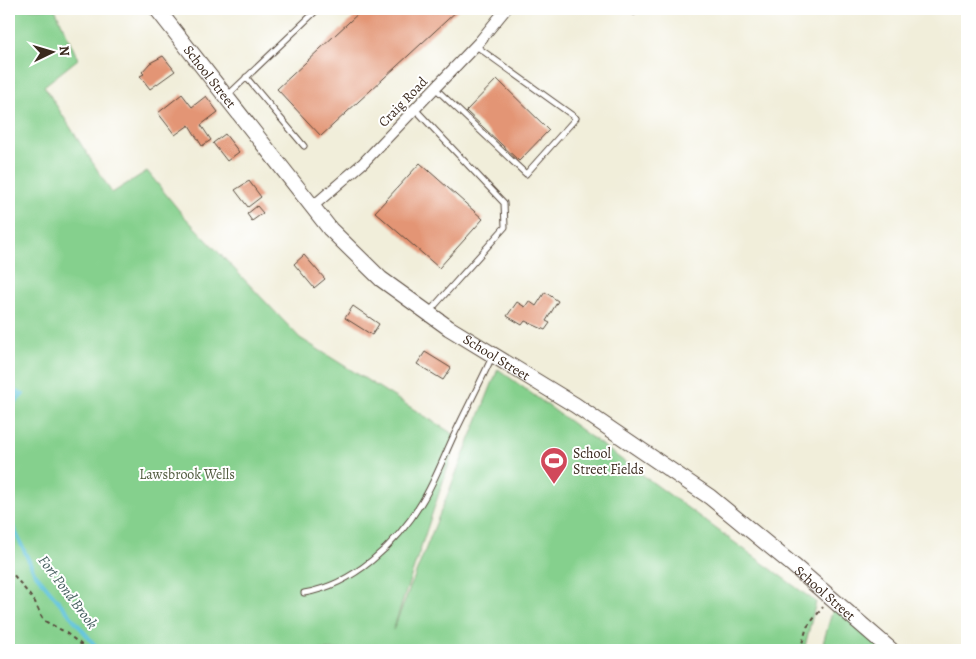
<svg xmlns="http://www.w3.org/2000/svg" width="976" height="659" font-family="Alegreya,serif">
<rect width="100%" height="100%" fill="#fff"/>
<filter id="ink" filterUnits="userSpaceOnUse"><feTurbulence type="fractalNoise" baseFrequency=".02" numOctaves="2"/><feDisplacementMap in="SourceGraphic" scale="10" xChannelSelector="R" yChannelSelector="G"/><feConvolveMatrix kernelMatrix="1 2 1 2 8 2 1 2 1" color-interpolation-filters="sRGB"/></filter>
<filter id="wash" filterUnits="userSpaceOnUse"><feTurbulence type="fractalNoise" baseFrequency=".0096" numOctaves="4" result="noise"/><feDisplacementMap in="SourceGraphic" scale="20" xChannelSelector="R" yChannelSelector="G"/><feGaussianBlur stdDeviation="1.12" result="paint"/><feColorMatrix in="noise" values="0 0 0 0 0 0 0 0 0 0 0 0 0 0 0 0 0 1.4 0 .05"/><feComposite in="paint" operator="in"/></filter>
<g filter="url(#wash)">
<rect width="100%" height="100%" fill="#f1eeda"/>
<!-- green -->
<path fill="#85d08d" stroke="#607d56" d="M9 9H55L78 59 44 86 112 193 147 171 182 214 300 338 458 437 393 630 498 369 816 602 804 650H9Z
M835 602 883 650H821Z"/>
<g fill="none" stroke-linecap="round" stroke-linejoin="round">
<!-- stream -->
<path stroke="#5ec3dc" stroke-width="4" d="M9 390 23 394 9 408
M9 518 34 572 99 650"/>
</g>
<g id="blocks">
<!-- building -->
<path fill="#e39574" d="M363 9H459L321 136 277 89Z
M163 56 175 71 150 89 140 76 144 74 142 72 150 63Z
M497 79 549 130 519 161 466 111Z
M182 94 192 107 206 96 218 112 201 125 211 140 202 146 189 125 175 135 158 113Z
M225 134 239 152 227 161 213 143Z
M420 163 483 219 439 268 375 212Z
M249 181 261 197 248 207 235 190Z
M257 206 263 213 252 221 247 214Z
M304 255 325 279 314 288 294 264Z
M545 292 558 301 546 321 550 323 545 330 525 321 522 325 507 316 517 302 525 307 529 301 536 306Z
M353 306 379 324 372 335 345 318Z
M425 352 451 368 443 380 417 364Z"/>
</g>
</g>
<g filter="url(#ink)">
<use href="#blocks" fill-opacity="0" stroke="#56473a" stroke-width="1"/>
<g fill="none" stroke-linecap="round" stroke-linejoin="round">
<defs>
<path id="lane" d="M630 9 634 12 639 9
M246 77 304 146
M435 88 526 174 576 118 476 46
M228 95 318 9
M415 109 504 203 505 227 429 312
M304 593C353 585 397 544 422 502 435 481 444 456 455 433 467 408 480 383 492 357"/>
<path id="street" d="M312 207 363 163 479 42 506 9"/>
<g id="secondary">
<path id="s1" d="M157 9 330 229 381 279 449 328 575 405 710 497 794 566 891 650"/>
</g>
</defs>
<!-- lane casing -->
<use href="#lane" stroke="#56473a" stroke-width="7"/>
<!-- street casing -->
<use href="#street" stroke="#56473a" stroke-width="12"/>
<!-- secondary casing -->
<use href="#secondary" stroke="#56473a" stroke-width="17"/>
<!-- path -->
<path stroke="#56473a" stroke-width="2" stroke-dasharray="4 4" stroke-linecap="butt" d="M9 569 35 602 43 620 65 632 88 650
M9 646 25 650
M800 650 807 627 823 607"/>
<!-- lane -->
<use href="#lane" stroke="#fff" stroke-width="5"/>
<!-- street -->
<use href="#street" stroke="#fff" stroke-width="10"/>
<!-- secondary -->
<use href="#secondary" stroke="#fff" stroke-width="15"/>
</g>
</g>
<!-- icons -->
<defs>
<symbol id="stadium-pin" viewBox="-11 -11 22 30"><path d="M0 17L-7.5 6A9.5 9.5 0 1 1 7.5 6Z" fill="#d1495b" stroke="#fff"/><path d="M0-5a6.5 5 0 1 0 0 10a6.5 5 0 1 0 0-10ZM-3.5-1.8h7v3.6h-7Z" fill="#fff"/></symbol>
</defs>
<g fill-rule="evenodd">
<use href="#stadium-pin" x="538" y="445" width="32" height="43"/>
</g>
<g text-anchor="middle" dominant-baseline="central" stroke-width="4" stroke-linejoin="round" paint-order="stroke">
<!-- street labels -->
<g font-size="14" fill="#3b2a1e" stroke="#fff">
<text stroke="none"><textPath href="#s1" startOffset="86">School Street</textPath></text>
<text transform="translate(403 102) rotate(-46)">Craig Road</text>
<text stroke="none"><textPath href="#s1" startOffset="491">School Street</textPath></text>
<text stroke="none"><textPath href="#s1" startOffset="896">School Street</textPath></text>
</g>
<!-- poi labels -->
<g font-size="14" fill="#3b2a1e" stroke="#fff" text-anchor="start">
<text x="573" y="453">School<tspan x="573" dy="16">Street Fields</tspan></text>
</g>
<!-- park labels -->
<g font-size="14" fill="#515c3f" stroke="#fff">
<text x="187" y="474">Lawsbrook Wells</text>
</g>
<!-- water labels -->
<g font-size="15" font-style="italic" fill="#476060" stroke="#fff">
<text transform="translate(68 592) rotate(53)">Fort Pond Brook</text>
</g>
</g>
<!-- margin -->
<rect width="976" height="659" fill="none" stroke="#fff" stroke-width="30"/>
<!-- north arrow -->
<g transform="translate(52 52) rotate(85)" stroke="#ffffff" stroke-width="4" paint-order="stroke">
<path d="M0-4L9 19L0 12L-9 19Z" fill="#3b2a1e"/>
<text y="-8" font-size="14" font-weight="bold" text-anchor="middle" fill="#3b2a1e">N</text>
</g>
</svg>
